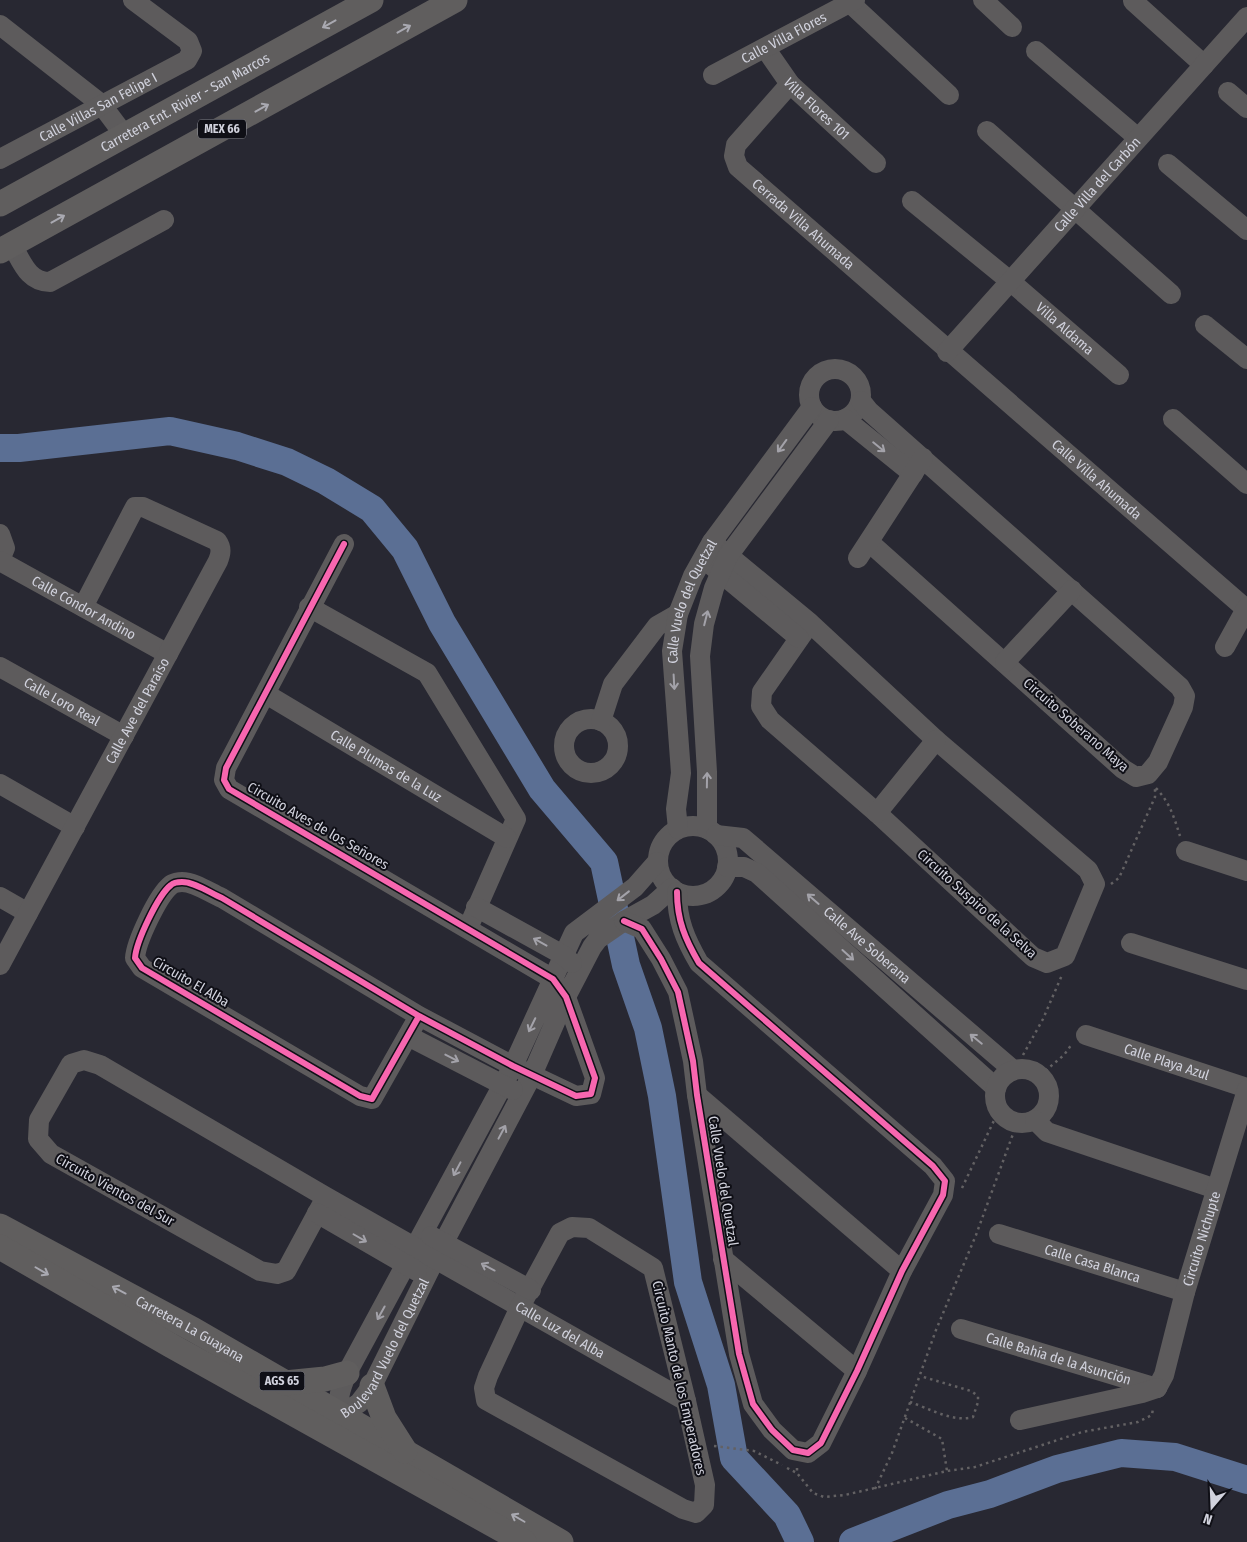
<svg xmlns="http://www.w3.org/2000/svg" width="1247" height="1542" font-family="'Fira Sans Condensed',sans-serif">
<rect width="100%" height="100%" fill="#282832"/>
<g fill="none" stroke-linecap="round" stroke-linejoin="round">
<!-- river -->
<path stroke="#5b6f94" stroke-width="28" d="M0 448H19L170 431 237 446 287 462 326 481 372 509 405 549 442 623 542 789 604 862 626 965 648 1028 662 1096 688 1282 721 1385 734 1458 787 1515 800 1542
M853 1542 948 1505 990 1494 1057 1469 1121 1453 1175 1457 1247 1480"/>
<!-- path -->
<path stroke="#636163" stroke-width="2.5" stroke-dasharray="2.5 4" stroke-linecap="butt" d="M1156 788C1170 803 1174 817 1180 836
M1111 884 1119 878 1155 797V789
M1023 1055 1043 1019 1062 975
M1033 1071 1044 1072 1064 1055 1072 1044
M962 1188 999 1110
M910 1402C928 1408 954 1423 973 1417L978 1402V1396L971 1391 920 1376
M905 1418 942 1439 947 1471
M714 1446 754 1451 782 1465
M787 1468 797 1473
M797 1468V1473L813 1493 824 1497 845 1495 947 1471 975 1467 1082 1432 1138 1422 1152 1415 1153 1408
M875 1489 892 1453 936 1330 976 1235 1017 1123"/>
<!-- minor -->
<g stroke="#5d5b5c" stroke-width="20">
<path d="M983 0 1012 27"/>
<path d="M1133 1 1204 65"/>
<path d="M850 3 949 95"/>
<path d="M0 25 101 104 125 136"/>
<path id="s1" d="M765 48 790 84 876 163"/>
<path d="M1036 51 1138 138"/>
<path id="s2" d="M713 75 855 0"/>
<path id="s3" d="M790 84 736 145 734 156 738 167 1246 609"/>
<path d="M1228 92 1247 108"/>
<path d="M987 131 1171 294"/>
<path id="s4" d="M0 159 187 60 192 51 188 41 133 0"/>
<path d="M1168 164 1247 230"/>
<path id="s5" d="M912 201 1010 281 1119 375"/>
<path d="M12 245C22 262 28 282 50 282L164 220"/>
<path d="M1205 325 1247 359"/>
<path id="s6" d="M947 352 1247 17"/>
<circle cx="835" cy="395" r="26"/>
<path d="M861 401 869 411 1180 687 1185 696 1183 707 1158 762 1148 774 1136 777 1123 769 869 542"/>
<path d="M845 419 913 474"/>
<path d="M1173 419 1247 484"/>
<path d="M0 534 5 548 0 560"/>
<path d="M712 542 810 623 936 740 1088 870 1095 884 1065 956 1047 963 1033 957 877 813 770 720 761 706 762 692 810 623"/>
<path d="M344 544 226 768 224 780 229 789 553 979 566 997 595 1078 591 1094 576 1096 513 1066 419 1016 222 898C210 893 195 882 182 882 179 882 173 883 171 885 158 895 136 942 135 958L142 968 360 1096 372 1099 419 1016"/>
<path d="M858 558 923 458"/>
<path id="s7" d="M0 561 168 654"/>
<path d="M710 564 799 638"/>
<path d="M309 607 427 673 516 819 468 928"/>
<path d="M1225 647 1247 607"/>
<path d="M1005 662 1072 590"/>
<path id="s8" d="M0 667 124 736"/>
<path id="s9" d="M266 694 507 838"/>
<circle cx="591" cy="746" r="27"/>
<path d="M601 721 613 684 657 626 678 614"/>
<path d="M0 784 75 827"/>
<path d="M877 813 936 740"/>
<circle cx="693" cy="861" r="35"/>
<path id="s10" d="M678 829 676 809 681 773 672 651 678 614 693 576 712 542 812 407"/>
<path d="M707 829V772L700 656 704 624 714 588 728 556 829 420"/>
<path id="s11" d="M716 835 743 838 1013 1070"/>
<path d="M1186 851 1247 871"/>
<path id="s12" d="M657 862 635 887 574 933 513 1066 347 1373C341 1388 336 1399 341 1415L359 1403 372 1386 435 1259 532 1075 566 997 592 947 598 939 624 921 653 905 672 888"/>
<path d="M727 867H744L757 873 996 1088"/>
<path d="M0 897 28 913"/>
<path d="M476 907 563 955 572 963"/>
<path d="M624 921 642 929 661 959 678 992 693 1061 697 1095 739 1354 753 1404 772 1430 793 1450 808 1453 821 1443 857 1371 902 1271 943 1195 945 1181 933 1166 699 963C685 939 677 920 677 892"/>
<path d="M1131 943 1247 980"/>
<path id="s13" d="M0 965 218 561C221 553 222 548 217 541L143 507H135L83 607"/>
<path id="s14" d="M1086 1035 1247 1088"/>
<path d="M408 1036 513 1090"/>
<circle cx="1022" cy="1096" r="27"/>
<path d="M697 1095 902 1271"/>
<path d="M1035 1120 1047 1132 1216 1189"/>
<path id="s15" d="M326 1197 286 1271 277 1274 260 1271 51 1154 38 1139 39 1120 71 1064 84 1060 100 1065 326 1197 686 1401"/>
<path d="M317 1213 417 1271"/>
<path d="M572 1227 589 1228 653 1268 686 1401 705 1485 704 1505 696 1513 683 1509 486 1400 484 1388 488 1376 520 1307 560 1233Z"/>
<path id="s16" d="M999 1234 1185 1292"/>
<path d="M431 1236 531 1290"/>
<path d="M723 1259 857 1371"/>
<path id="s17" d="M961 1329 1157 1388"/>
<path id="s18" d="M1157 1388 1164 1375 1185 1292 1247 1090"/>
<path d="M1020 1420 1142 1393 1157 1388"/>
</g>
<!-- major -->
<g stroke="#605e5e" stroke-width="25">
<path id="s19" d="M0 204 371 0"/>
<path d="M0 251 455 0"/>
<path id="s20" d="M0 1226 194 1330 561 1542"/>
<path d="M0 1247 170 1345 524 1542"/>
<path d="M285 1383 325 1379 347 1373"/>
<path d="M372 1386 384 1418 405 1451"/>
</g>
<defs>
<path id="cycleway" d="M344 544 226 768 224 780 229 789 553 979 566 997 595 1078 591 1094 576 1096 513 1066 419 1016 222 898C210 893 195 882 182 882 179 882 173 883 171 885 158 895 136 942 135 958L142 968 360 1096 372 1099 419 1016
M624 921 642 929 661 959 678 992 693 1061 697 1095 739 1354 753 1404 772 1430 793 1450 808 1453 821 1443 857 1371 902 1271 943 1195 945 1181 933 1166 699 963C685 939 677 920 677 892"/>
</defs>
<!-- cycleway casing -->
<use href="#cycleway" stroke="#0f0f16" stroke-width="9"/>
<!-- cycleway -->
<use href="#cycleway" stroke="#f766af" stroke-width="6"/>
</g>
<!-- one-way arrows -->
<defs><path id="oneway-shaft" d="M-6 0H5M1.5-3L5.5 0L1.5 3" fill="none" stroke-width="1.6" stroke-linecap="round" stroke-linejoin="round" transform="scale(1.25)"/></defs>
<g stroke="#a9a9b1">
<use href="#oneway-shaft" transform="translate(329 24) rotate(151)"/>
<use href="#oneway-shaft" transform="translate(404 29) rotate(-29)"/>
<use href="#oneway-shaft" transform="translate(262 108) rotate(-29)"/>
<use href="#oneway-shaft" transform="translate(58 219) rotate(-29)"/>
<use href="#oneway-shaft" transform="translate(42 1271) rotate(30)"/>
<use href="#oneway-shaft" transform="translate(119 1290) rotate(-152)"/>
<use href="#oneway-shaft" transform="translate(518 1518) rotate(-150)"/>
</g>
<g stroke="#a3a2a9">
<use href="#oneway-shaft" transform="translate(782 446) rotate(126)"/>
<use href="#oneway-shaft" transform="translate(879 447) rotate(39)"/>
<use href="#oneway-shaft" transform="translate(706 618) rotate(-76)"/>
<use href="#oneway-shaft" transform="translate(674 682) rotate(87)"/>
<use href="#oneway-shaft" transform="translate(707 780) rotate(-89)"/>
<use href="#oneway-shaft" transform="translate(623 896) rotate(142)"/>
<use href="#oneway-shaft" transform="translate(813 899) rotate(-139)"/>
<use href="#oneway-shaft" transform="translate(540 942) rotate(-151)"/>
<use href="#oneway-shaft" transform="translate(848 955) rotate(42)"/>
<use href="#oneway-shaft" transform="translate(532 1025) rotate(116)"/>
<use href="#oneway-shaft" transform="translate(976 1039) rotate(-141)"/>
<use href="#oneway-shaft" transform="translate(452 1058) rotate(27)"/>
<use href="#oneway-shaft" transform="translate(502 1132) rotate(-62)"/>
<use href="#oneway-shaft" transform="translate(457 1169) rotate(118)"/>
<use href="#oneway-shaft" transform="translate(360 1238) rotate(30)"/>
<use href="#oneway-shaft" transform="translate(488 1267) rotate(-152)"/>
<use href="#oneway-shaft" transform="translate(381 1313) rotate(119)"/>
</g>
<g text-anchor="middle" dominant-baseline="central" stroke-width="4" stroke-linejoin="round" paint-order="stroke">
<!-- shield labels -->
<g fill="#0f0f16" stroke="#9798a1" stroke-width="1">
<rect x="198" y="119.5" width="48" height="19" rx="4"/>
<rect x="259.5" y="1371.5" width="45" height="19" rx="4"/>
</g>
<g font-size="12" font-weight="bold" fill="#d1d2dd">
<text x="222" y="129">MEX 66</text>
<text x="282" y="1381">AGS 65</text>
</g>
<!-- street labels -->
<g font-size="14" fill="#d1d2dd" stroke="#0f0f16">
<text stroke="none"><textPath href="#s2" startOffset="80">Calle Villa Flores</textPath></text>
<text stroke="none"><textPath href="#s19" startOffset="211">Carretera Ent. Rivier - San Marcos</textPath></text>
<text stroke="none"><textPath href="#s4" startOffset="111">Calle Villas San Felipe I</textPath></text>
<text stroke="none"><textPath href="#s1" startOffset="80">Villa Flores 101</textPath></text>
<text stroke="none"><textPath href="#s6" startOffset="225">Calle Villa del Carbón</textPath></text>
<text stroke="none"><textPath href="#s3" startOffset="191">Cerrada Villa Ahumada</textPath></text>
<text stroke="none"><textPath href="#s5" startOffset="199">Villa Aldama</textPath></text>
<text stroke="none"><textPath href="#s3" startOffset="580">Calle Villa Ahumada</textPath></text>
<text stroke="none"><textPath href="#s10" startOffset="232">Calle Vuelo del Quetzal</textPath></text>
<text stroke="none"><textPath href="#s7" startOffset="96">Calle Cóndor Andino</textPath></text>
<text stroke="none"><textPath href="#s8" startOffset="71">Calle Loro Real</textPath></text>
<text stroke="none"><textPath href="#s13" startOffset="289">Calle Ave del Paraíso</textPath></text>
<text transform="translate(1076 725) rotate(41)">Circuito Soberano Maya</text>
<text stroke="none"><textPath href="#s9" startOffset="140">Calle Plumas de la Luz</textPath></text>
<text transform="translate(318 826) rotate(30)">Circuito Aves de los Señores</text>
<text transform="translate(977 904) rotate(42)">Circuito Suspiro de la Selva</text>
<text stroke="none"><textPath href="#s11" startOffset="191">Calle Ave Soberana</textPath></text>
<text transform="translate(191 982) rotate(30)">Circuito El Alba</text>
<text stroke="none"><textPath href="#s14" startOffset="85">Calle Playa Azul</textPath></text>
<text transform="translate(723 1181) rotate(81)">Calle Vuelo del Quetzal</text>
<text transform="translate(115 1190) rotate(29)">Circuito Vientos del Sur</text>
<text stroke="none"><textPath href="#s18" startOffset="156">Circuito Nichupte</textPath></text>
<text stroke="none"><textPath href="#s16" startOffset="98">Calle Casa Blanca</textPath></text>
<text stroke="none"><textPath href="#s20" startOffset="216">Carretera La Guayana</textPath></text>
<text stroke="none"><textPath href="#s15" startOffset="1015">Calle Luz del Alba</textPath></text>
<text stroke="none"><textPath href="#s12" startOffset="730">Boulevard Vuelo del Quetzal</textPath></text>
<text stroke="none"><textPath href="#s17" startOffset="102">Calle Bahía de la Asunción</textPath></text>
<text transform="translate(679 1378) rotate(77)">Circuito Manto de los Emperadores</text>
</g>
</g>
<!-- north arrow -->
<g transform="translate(1212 1507) rotate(199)" stroke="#0f0f16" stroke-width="4" paint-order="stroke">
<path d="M0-4L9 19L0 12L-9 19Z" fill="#d1d2dd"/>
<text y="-8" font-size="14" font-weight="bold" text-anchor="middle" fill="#d1d2dd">N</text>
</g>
</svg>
